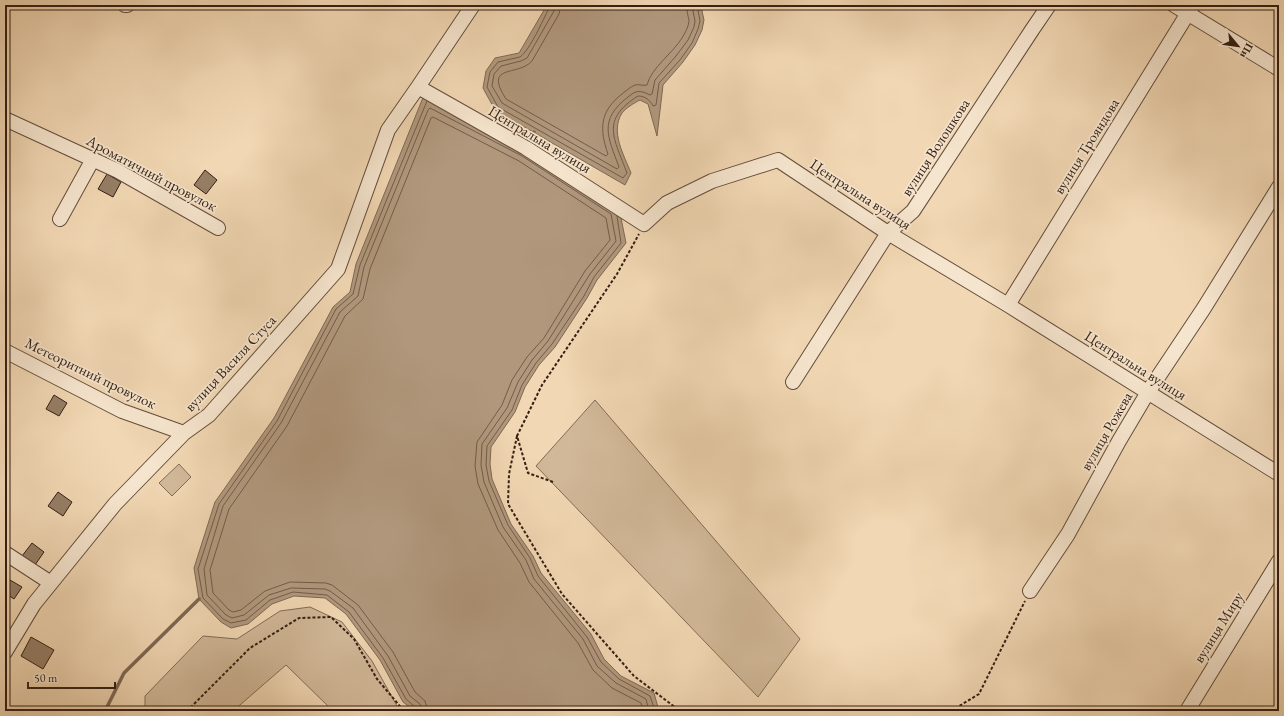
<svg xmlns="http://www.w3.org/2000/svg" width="1284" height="716" font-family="'EB Garamond',serif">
<rect width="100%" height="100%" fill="#f1d7b3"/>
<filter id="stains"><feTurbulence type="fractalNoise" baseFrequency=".005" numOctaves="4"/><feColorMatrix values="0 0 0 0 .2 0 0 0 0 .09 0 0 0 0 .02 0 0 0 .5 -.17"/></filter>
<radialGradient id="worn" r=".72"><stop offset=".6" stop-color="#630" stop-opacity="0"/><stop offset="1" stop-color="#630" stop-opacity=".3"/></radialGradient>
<!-- green -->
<path fill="#d1b898" stroke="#826c56" d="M595 400 800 639 758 697 536 466Z
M179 464 191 477 172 496 159 483Z
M310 607 342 622 372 661 397 706 405 711H333L286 665 233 711H145V696L203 636 237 639 280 611Z"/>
<!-- water -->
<path fill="#b1987d" stroke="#7f6853" d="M547 5H705L702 11 704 20 702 30 695 45 683 62 663 85 657 136 648 104 640 100C634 103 626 108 622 113 610 132 624 155 631 173L625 185 495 110 483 88 486 71 495 58 519 53Z
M424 95 619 208 626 243 597 280 587 298 555 347 539 365 525 387 515 412 491 447 490 464 492 479 511 524 533 556 541 573 591 634 604 659 621 676 654 693 659 711H415L403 702 380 660 346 614 325 598 294 596 272 604 248 624 231 628 221 622 199 599 194 568 215 502 274 418 333 307 350 292 356 264Z"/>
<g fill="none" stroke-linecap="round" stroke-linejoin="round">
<!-- shore -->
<path stroke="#725c48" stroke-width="1" d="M550 5 549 8C543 20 530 50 520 57L498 62 490 72 487 87 498 107 623 178 627 173C614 138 600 120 638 96 645 96 650 100 653 106L656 105 659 83 680 60 692 43 698 29 700 21 698 10 700 5
M555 5 554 11 527 58 521 61 501 66 494 74 492 86 502 103 617 169 619 167C608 137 598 120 628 97 636 90 640 90 650 95L652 94 655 80 676 56 688 40 694 27 695 21 693 11 694 5
M561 5 559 14 532 61C518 77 483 63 506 99L606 156 608 154C599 129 600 111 622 94 626 91 630 87 635 85 639 84 643 86 647 85 651 68 673 53 682 38 685 33 689 26 689 20 688 15 686 11 688 5
M617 216 621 243 594 277 584 296 552 344 536 363 522 385 512 410 487 446 486 465 489 481 508 525 530 558 538 576 587 637 601 662 619 679 650 696 655 711
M417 711 415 707 406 699 383 658 349 612 327 595 293 592 270 600 246 620 231 623 223 619 203 598 198 569 219 504 277 421 336 309 353 294 360 265 427 101
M422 711 420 704 410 696 388 656 353 608 330 591 325 589 291 588 269 595 244 615 232 618 226 615 207 595 204 569 223 506 281 423 340 312 358 296 364 267 428 110 430 108 522 156 611 214 616 241 590 274 548 341 532 360 518 382 507 408 482 444 481 465 484 482 503 527 526 560 534 579 583 639 597 666 616 683 646 699 649 711
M428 711 425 701 415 692 393 652 358 605 332 585 326 583 290 582 265 591 241 610 233 612 229 610 213 593 210 570 229 509 287 426 345 316 363 299 370 269 431 118 433 117 519 161 606 218 610 240 585 271 544 338 527 357 512 380 502 405 477 442 475 466 478 484 498 530 520 563 529 582 578 643 593 670 612 688 641 703 643 711"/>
<!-- stream -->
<path stroke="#7f6853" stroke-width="3.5" d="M527 145 534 132
M105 711 124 673 199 599"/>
</g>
<!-- building -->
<path fill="#967f66" stroke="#341f13" d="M205 170 217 180 206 194 194 185Z
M107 174 121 182 113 197 98 189Z
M54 395 67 403 59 416 46 409Z
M58 492 72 502 63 516 48 506Z
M32 543 44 552 35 565 22 556Z
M10 580 22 587 14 599 5 593V589Z
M31 637 54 650 43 669 21 656Z"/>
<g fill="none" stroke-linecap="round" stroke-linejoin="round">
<defs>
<path id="minor" d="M125 5H127
M1174 5 1279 69
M418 87 526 148 644 224 667 203 712 181 778 160 888 233 1008 305 1279 474
M5 119 118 171 218 228
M60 219 93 159
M1008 305 1193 5
M5 351 122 411 184 433
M793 382 888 233 913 211 1032 30 1049 5
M5 553 51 583
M1030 591 1068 534 1119 441 1148 392 1204 308 1279 187
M5 652 34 604 115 504 184 433 209 415 338 269 388 130 418 87 473 5
M1187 711 1279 561"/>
</defs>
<!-- minor casing -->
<use href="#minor" stroke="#634d3b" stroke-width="16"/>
<!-- path -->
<path stroke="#341f13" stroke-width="2" stroke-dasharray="3 2" stroke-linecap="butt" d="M517 436 509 474 508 504 562 594 634 676 680 711
M553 482 528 473 517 436 542 385 617 274 639 234
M187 711 250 648 299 618 331 617 354 639 377 679 404 711
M951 711 979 694 1025 601"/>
<!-- minor -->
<use href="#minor" stroke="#f6e5ce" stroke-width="14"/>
</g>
<g text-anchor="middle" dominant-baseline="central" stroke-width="3.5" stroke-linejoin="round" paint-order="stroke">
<!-- street labels -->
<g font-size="15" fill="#341f13" stroke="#f6e5ce">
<text transform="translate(540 139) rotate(31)">Центральна вулиця</text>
<text transform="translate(1086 146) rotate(-58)">вулиця Трояндова</text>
<text transform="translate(935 147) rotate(-57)">вулиця Волошкова</text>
<text transform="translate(152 173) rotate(28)">Ароматичний провулок</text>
<text transform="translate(861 194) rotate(33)">Центральна вулиця</text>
<text transform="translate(230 363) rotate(-47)">вулиця Василя Стуса</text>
<text transform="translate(1136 365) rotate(32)">Центральна вулиця</text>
<text transform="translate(91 373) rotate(26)">Метеоритний провулок</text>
<text transform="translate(1106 431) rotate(-60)">вулиця Рожева</text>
<text transform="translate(1218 627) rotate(-58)">вулиця Миру</text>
</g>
</g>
<!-- margin -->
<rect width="1284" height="716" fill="none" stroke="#f1d7b3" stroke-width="20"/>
<rect x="6" y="6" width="1272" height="704" fill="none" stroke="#341f13" stroke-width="2"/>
<rect x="10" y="10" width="1264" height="696" fill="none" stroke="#341f13"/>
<!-- north arrow -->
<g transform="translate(1238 46) rotate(119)" stroke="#f6e5ce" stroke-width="3" paint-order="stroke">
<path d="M0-3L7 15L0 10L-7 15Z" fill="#341f13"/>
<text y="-6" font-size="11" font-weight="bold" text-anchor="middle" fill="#341f13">Пн</text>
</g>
<!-- scale -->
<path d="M28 682v6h87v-6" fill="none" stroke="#341f13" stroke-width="2"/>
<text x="34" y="682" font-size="12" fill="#341f13" stroke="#f6e5ce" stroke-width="3" paint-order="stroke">50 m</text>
<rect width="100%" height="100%" filter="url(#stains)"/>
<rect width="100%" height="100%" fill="url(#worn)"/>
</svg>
